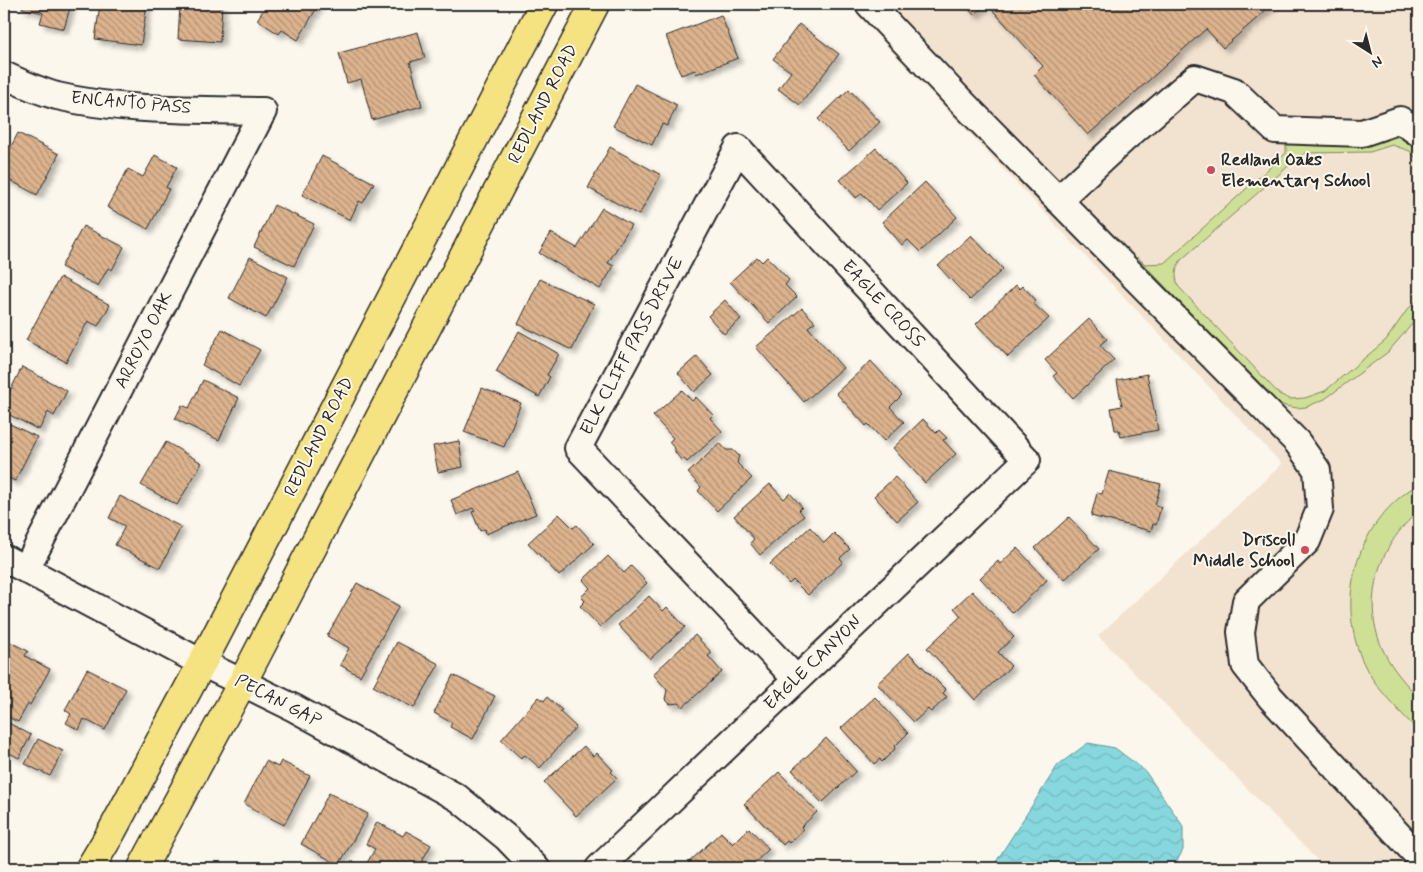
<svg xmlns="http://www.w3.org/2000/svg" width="1423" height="872" font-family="Mynerve,sans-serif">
<defs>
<pattern id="water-waves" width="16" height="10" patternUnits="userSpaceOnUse" patternTransform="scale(1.25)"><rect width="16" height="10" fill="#86d8de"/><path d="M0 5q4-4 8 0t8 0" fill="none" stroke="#74babf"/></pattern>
<pattern id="building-back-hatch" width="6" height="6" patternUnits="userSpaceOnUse" patternTransform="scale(1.25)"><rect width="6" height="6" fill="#dcb38d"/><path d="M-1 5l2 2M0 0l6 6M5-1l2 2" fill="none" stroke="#b39273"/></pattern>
<filter id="shadow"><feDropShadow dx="4.5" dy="4.5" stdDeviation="2.5" flood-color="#0004"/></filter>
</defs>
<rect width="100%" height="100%" fill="#fbf7ec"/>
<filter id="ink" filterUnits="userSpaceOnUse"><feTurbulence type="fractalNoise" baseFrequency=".02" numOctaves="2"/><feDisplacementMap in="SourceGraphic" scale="10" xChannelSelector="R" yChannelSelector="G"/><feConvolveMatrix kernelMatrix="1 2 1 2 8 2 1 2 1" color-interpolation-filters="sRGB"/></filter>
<g filter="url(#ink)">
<!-- built -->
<path fill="#f2e3d0" d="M847 4H1419V868H1325L1098 636 1282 464Z"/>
<!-- park -->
<path fill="#cee095" stroke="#7c8660" d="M1393 135C1403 137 1411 140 1419 148V162L1410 151 1392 145 1370 152 1306 153 1300 156 1181 260C1175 270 1175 275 1178 286L1279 394 1290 399 1305 398 1325 391 1386 340 1407 310 1419 298V316L1388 352 1325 399 1306 407 1297 408 1285 406 1273 400 1137 257 1145 264 1164 263 1286 153V141Z
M1419 484V511C1378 545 1360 603 1384 652 1393 670 1406 684 1419 698V732C1399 710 1374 688 1362 660 1335 596 1358 519 1419 484Z"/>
<!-- water -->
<path fill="url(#water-waves)" stroke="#629396" d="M1088 743 1115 748 1145 771 1183 826V850L1173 868H992L1058 765Z"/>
<!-- building -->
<path fill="url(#building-back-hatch)" stroke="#2b2b2b" filter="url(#shadow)" d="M23 4H71L64 29 40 23 43 13 22 8Z
M100 4H147L141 45 95 39Z
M180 4H222L220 42 178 39Z
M267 4H319L298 40 282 30 279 34 257 20Z
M964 4H987L974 15Z
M987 4H1273L1223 48 1206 29 1088 135 1034 75 1043 66Z
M721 15 738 58 696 74 695 70 681 75 666 36Z
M799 24 839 54 800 105 778 89 791 72 773 59Z
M418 32 425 58 410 62 422 106 372 120 361 79 347 83 339 53Z
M635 84 677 105 667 126 662 124 652 145 613 126Z
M849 89 880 122 849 151 818 119Z
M18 133 59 154 37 195 4 177V160Z
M610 147 661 175 639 215 588 188Z
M876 148 907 183 877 210 862 193 856 198 840 180Z
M155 155 177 167 166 187 169 189 148 229 107 207 128 169 143 177Z
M322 156 374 183 363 203 359 201 350 220 302 195Z
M925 182 957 217 920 252 908 240 902 245 882 222Z
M274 205 314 224 294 266 254 247Z
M602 208 631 225 608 263 614 266 600 289 539 253 551 233 577 248Z
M83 226 124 247 112 270 108 268 98 286 61 267Z
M971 235 1003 269 970 300 938 266Z
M250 257 288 277 266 318 229 298Z
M757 257 762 262 767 257 789 280 785 285 797 297 769 323 730 282Z
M60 277 110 305 98 326 88 321 66 362 26 340Z
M540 279 594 304 572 350 518 324Z
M1016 285 1020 289 1023 286 1036 300 1033 303 1049 318 1008 357 976 324Z
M725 300 741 319 724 334 708 316Z
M802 308 815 322 808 327 843 368 804 402 756 347Z
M1089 319 1107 339 1100 345 1114 360 1073 398 1053 376 1057 373 1045 360Z
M222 329 260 350 239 386 202 365Z
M519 331 559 354 547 375 550 377 539 397 496 372Z
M697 356 713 375 694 392 678 373Z
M871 361 902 395 890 407 904 422 884 441 868 424 866 426 836 393Z
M22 367 67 391 54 416 48 412 39 430 4 412V403Z
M1147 374 1158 430 1121 437 1119 430H1115L1111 408 1122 406 1117 380Z
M203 380 239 398 219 440 175 419 182 405 189 408Z
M482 388 521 403 504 447 464 432Z
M682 390 692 401 696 397 713 415 710 418 722 431 687 462 684 459 681 460 675 452V449L669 442 673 438 653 416Z
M923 419 936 433 939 430 947 438 943 440 956 454 925 483 893 448Z
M4 421 37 437 15 481 4 476Z
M459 441 463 467 438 472 433 446Z
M166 442 202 463 177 505 141 485Z
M720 443 726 450H733L739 456 737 463 752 478 717 511 698 491 701 487 688 473Z
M1109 471 1161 484 1155 505 1161 507 1156 525 1153 524 1151 531 1091 516 1097 493 1102 494Z
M518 472 536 514 486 534 485 529 480 531 472 512 475 511 473 508 457 515 451 500Z
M895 477 918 502 897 521 874 496Z
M770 484 784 499 790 493 802 507 799 510 804 516 760 555 750 543 754 539 734 516Z
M120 496 181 527 160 568 115 545 125 526 109 518Z
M559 514 573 528 577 525 594 544 559 576 528 543Z
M1069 517 1099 549 1064 580 1035 548Z
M810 527 824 543 834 533 850 549 840 558 843 562 808 595 793 580 789 584 770 564Z
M1017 548 1047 580 1013 613 980 578 998 561 1000 564Z
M608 556 624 573 631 566 647 583 600 627 580 606 585 601 581 597 590 588 583 580Z
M357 583 399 606 360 676 340 665 349 648 327 636Z
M972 591 1014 637 998 652 1011 666 975 700 927 648 961 616 954 608Z
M649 596 663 611 667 607 685 627 650 659 618 625Z
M695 635 712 653 708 656 722 672 683 707 679 703 670 704 665 699 667 690 653 674Z
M4 639 28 651 25 656 50 669 30 705 28 704 18 722 4 715Z
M397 642 439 664 414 708 373 686Z
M909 653 946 690 943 693 947 697 931 712 928 709 914 722 877 684Z
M87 669 126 689 105 730 84 719 79 730 66 723 71 714 65 710Z
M453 675 495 696 473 739 450 727 452 723 434 713Z
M539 697 544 701 547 697 562 710 560 712 576 727 540 768 525 755 521 758 501 740Z
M875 697 908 733 894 747 895 749 882 762 880 759 874 764 841 728Z
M7 722 31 735 19 758 4 750V728Z
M826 738 856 771 822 803 792 770Z
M38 739 63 751 50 776 25 764Z
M584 746 593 756 597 753 613 770 611 772 617 778 576 816 544 782Z
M266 761 278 767 281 761 310 776 284 825 244 804Z
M779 772 817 812 801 827 803 830 789 843 787 841 783 845 744 804Z
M329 793 368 814 339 865 301 844Z
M377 822 403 836 406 831 431 845 418 868H364L375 849 366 844Z
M749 828 769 849 749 868H693L688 863 721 832 733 844Z
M460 861 467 868H452Z"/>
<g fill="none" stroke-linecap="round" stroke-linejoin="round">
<defs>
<path id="minor" d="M869 4 956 96 1297 442 1317 470 1320 509 1307 541 1246 601 1241 632 1245 665 1271 698 1419 857
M4 75C21 83 39 91 57 96 124 112 194 109 263 111L26 569
M1058 200 1123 140 1195 78 1234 91 1275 130 1362 133 1400 120 1419 133
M4 558 202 663 294 708 458 798 507 838 536 868
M599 868 1027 460 738 148 578 448 796 679"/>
<path id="major" d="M90 868 111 833 202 663 544 4
M142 868 242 683 595 4"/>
</defs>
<!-- minor casing -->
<use href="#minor" stroke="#2b2b2b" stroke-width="30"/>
<!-- major casing -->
<use href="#major" stroke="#2b2b2b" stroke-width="31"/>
<!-- minor -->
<use href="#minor" stroke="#fbf7ec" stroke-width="26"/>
<!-- major -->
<use href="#major" stroke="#f5e382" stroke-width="28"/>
</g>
</g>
<!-- markers -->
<g fill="#d1495b" stroke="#fbf7ec" stroke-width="2">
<circle cx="1211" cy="170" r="5"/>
<circle cx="1305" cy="550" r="5"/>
</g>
<g text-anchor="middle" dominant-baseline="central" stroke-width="4" stroke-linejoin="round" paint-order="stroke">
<!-- street labels -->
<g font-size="18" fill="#2b2b2b" stroke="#fbf7ec">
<text transform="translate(131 103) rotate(5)">ENCANTO PASS</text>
<text transform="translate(543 104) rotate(-63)">REDLAND ROAD</text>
<text transform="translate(883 304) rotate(47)">EAGLE CROSS</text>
<text transform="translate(144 340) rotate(-63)">ARROYO OAK</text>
<text transform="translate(632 346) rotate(-62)">ELK CLIFF PASS DRIVE</text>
<text transform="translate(319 437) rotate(-63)">REDLAND ROAD</text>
<text transform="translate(813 663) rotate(-44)">EAGLE CANYON</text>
<text transform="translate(278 701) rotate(27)">PECAN GAP</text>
</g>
<!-- poi labels -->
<g font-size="18" font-weight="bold" fill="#2b2b2b" stroke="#fbf7ec" text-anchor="start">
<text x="1221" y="160">Redland Oaks<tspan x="1221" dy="21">Elementary School</tspan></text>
<text x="1295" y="540" text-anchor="end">Driscoll<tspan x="1295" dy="21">Middle School</tspan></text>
</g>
</g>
<!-- margin -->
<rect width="1423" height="872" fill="none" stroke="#fbf7ec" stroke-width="20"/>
<rect x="10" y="10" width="1403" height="852" fill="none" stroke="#2b2b2b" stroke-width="2" filter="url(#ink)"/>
<!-- north arrow -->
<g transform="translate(1370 52) rotate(144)" stroke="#fbf7ec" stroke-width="4" paint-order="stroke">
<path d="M0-4L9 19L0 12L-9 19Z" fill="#2b2b2b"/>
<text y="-8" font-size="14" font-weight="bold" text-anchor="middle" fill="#2b2b2b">N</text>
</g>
</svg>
